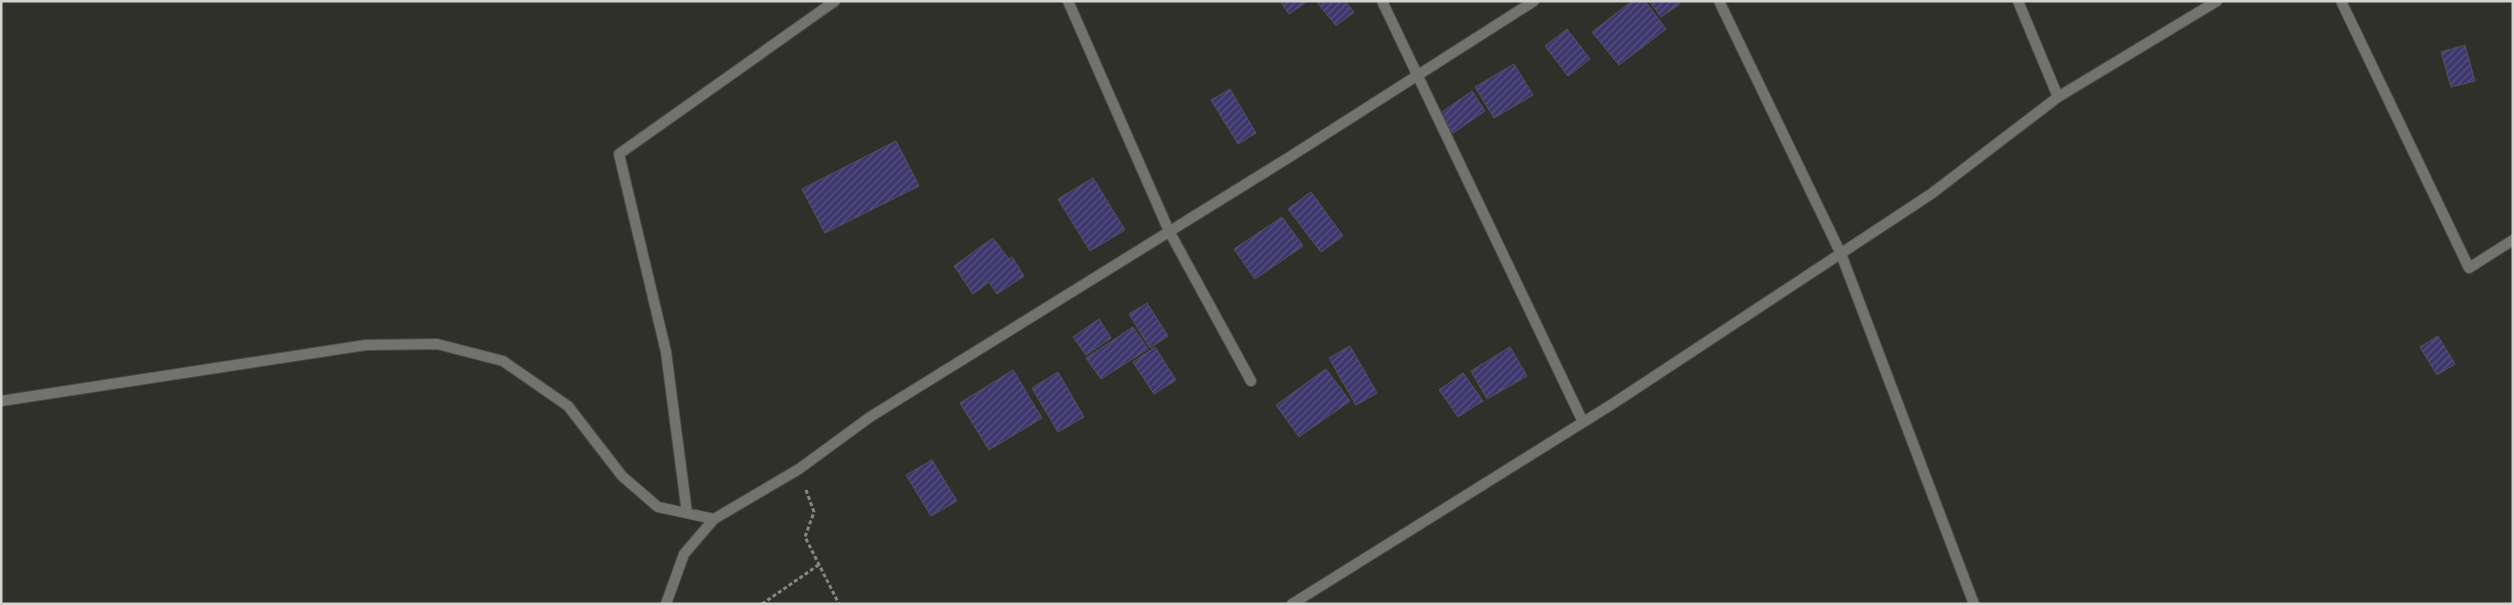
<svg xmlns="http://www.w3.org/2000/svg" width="2514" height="605" viewBox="0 0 2514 605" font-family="'Archivo Narrow',sans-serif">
<defs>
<pattern id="building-hatch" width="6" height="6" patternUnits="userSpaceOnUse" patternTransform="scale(1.25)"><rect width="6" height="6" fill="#3e376e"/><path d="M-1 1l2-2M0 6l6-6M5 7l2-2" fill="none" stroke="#595382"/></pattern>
</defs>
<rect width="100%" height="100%" fill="#2f302a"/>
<path fill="url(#building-hatch)" stroke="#53535a" d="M 1280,1 L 1308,1 L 1289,14 Z
M 1345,1 L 1354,12 L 1336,26 L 1317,2 Z
M 1632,1 L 1645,1 L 1666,29 L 1619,65 L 1592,32 Z
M 1649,1 L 1678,1 L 1680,4 L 1661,17 Z
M 1567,29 L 1590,59 L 1568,76 L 1545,46 Z
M 2465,45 L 2475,81 L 2451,87 L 2441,52 Z
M 1514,64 L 1533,95 L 1494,118 L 1475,87 Z
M 1230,89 L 1256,133 L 1238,144 L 1211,100 Z
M 1472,91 L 1485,111 L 1453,133 L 1439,114 Z
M 896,141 L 919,186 L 825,233 L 802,189 Z
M 1093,178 L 1125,230 L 1090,251 L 1058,199 Z
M 1311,192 L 1343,236 L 1321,252 L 1288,209 Z
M 1282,217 L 1303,246 L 1255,279 L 1234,249 Z
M 993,238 L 1009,259 L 1012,257 L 1024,276 L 997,294 L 989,282 L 973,294 L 954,266 Z
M 1147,303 L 1168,336 L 1150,348 L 1129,314 Z
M 1099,319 L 1111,338 L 1086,355 L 1073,337 Z
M 1133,327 L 1148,349 L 1101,379 L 1086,358 Z
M 2438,336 L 2455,364 L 2437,375 L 2420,347 Z
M 1350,346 L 1377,393 L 1356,405 L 1329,358 Z
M 1155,347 L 1176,380 L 1154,394 L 1133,362 Z
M 1510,347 L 1527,376 L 1487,399 L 1471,371 Z
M 1326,369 L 1350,401 L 1299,437 L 1276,405 Z
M 1013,370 L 1042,418 L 989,450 L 960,403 Z
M 1058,372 L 1084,417 L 1058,432 L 1032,388 Z
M 1463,373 L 1483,401 L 1458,417 L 1439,390 Z
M 932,460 L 957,501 L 931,516 L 906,475 Z"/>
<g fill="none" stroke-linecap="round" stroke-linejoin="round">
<g stroke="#4d4e48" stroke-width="12">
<path id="street" d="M 1068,1 L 1169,231 L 1251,381
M 1382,1 L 1583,422
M 1719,1 L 1841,254 L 1974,604
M 2018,1 L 2058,97
M 2341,1 L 2469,268 L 2513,240
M 1,401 L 366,345 L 437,344 L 503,361 L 568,406 L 622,476 L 658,507 L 714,519
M 687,513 L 666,352 L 619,154 L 835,1
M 666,604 L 684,554 L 714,519 L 799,469 L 870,417 L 1288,158 L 1534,1
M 1292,604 L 1614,403 L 1931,194 L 2058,97 L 2217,1"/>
</g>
<path stroke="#868782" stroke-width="3" stroke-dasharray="4 2.5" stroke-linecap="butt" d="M 806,490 L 814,512 L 805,537 L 839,604
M 762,604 L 820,564"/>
<use href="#street" stroke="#72736f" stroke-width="10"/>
</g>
<rect width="2514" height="605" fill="none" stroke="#d3d4d0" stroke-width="5"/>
</svg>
